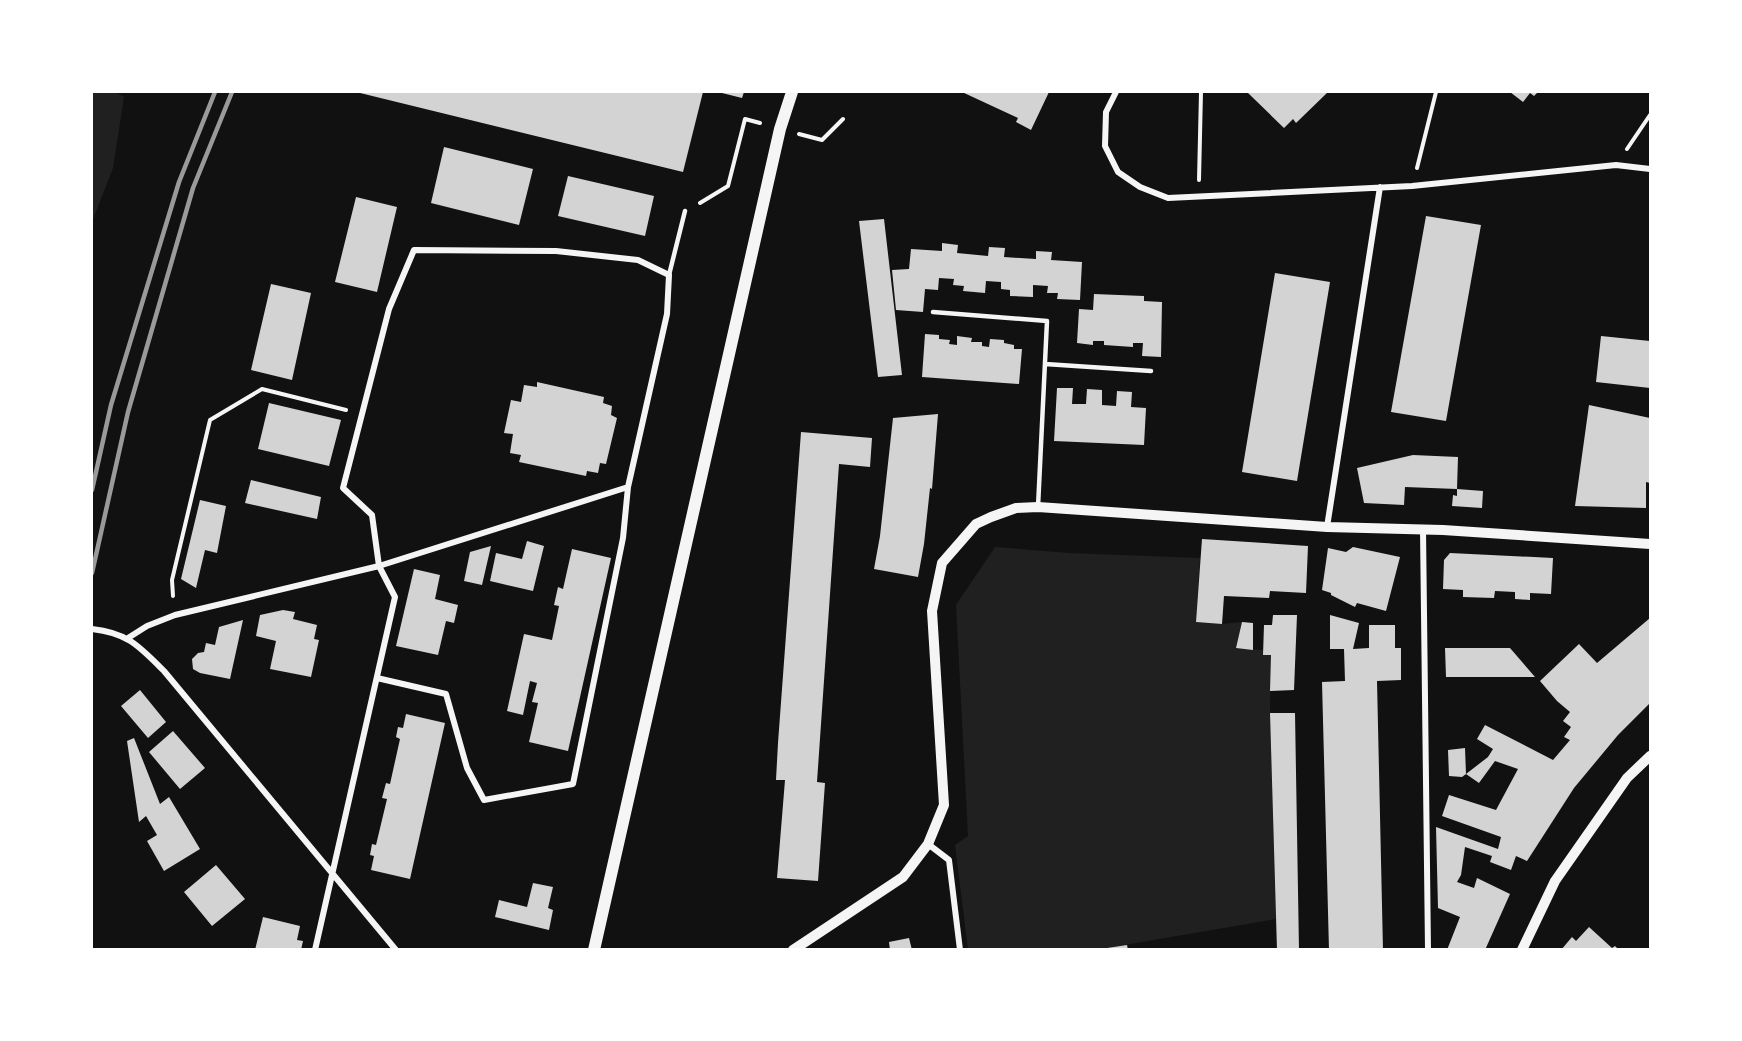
<svg xmlns="http://www.w3.org/2000/svg" width="1742" height="1041" viewBox="0 0 1742 1041" font-family="'PT Serif',serif">
<rect width="100%" height="100%" fill="#111"/>
<path fill="#202020" d="M 92,92 L 115,92 L 124,97 L 113,168 L 92,222 Z
M 995,547 L 1069,553 L 1200,558 L 1196,622 L 1222,624 L 1242,622 L 1236,648 L 1264,650 L 1264,655 L 1271,655 L 1270,713 L 1276,919 L 1101,949 L 968,949 L 955,845 L 968,836 L 956,605 Z"/>
<path fill="#d3d3d3" d="M 356,92 L 703,92 L 683,172 Z
M 718,92 L 744,92 L 742,98 Z
M 962,92 L 1049,92 L 1031,130 L 1016,122 L 1018,118 Z
M 1247,92 L 1328,92 L 1296,123 L 1293,119 L 1284,128 Z
M 1510,92 L 1538,92 L 1534,96 L 1530,93 L 1523,102 Z
M 444,147 L 533,169 L 519,225 L 431,203 Z
M 568,176 L 654,196 L 645,236 L 558,216 Z
M 356,197 L 397,207 L 377,292 L 335,282 Z
M 1426,216 L 1481,225 L 1446,421 L 1391,412 Z
M 884,219 L 902,375 L 878,377 L 859,221 Z
M 942,243 L 958,245 L 957,253 L 988,256 L 989,247 L 1005,248 L 1004,257 L 1036,259 L 1036,251 L 1052,252 L 1051,260 L 1082,262 L 1080,300 L 1057,299 L 1058,293 L 1047,293 L 1048,286 L 1033,285 L 1033,297 L 1010,296 L 1010,290 L 1001,289 L 1001,282 L 986,281 L 985,293 L 963,291 L 964,286 L 953,285 L 954,279 L 939,278 L 938,290 L 925,289 L 923,312 L 896,310 L 892,270 L 909,269 L 911,249 L 942,251 Z
M 1275,273 L 1330,282 L 1297,481 L 1242,472 Z
M 271,284 L 311,293 L 292,380 L 251,370 Z
M 1094,294 L 1144,296 L 1144,301 L 1162,302 L 1161,357 L 1142,356 L 1143,343 L 1133,343 L 1133,347 L 1104,345 L 1104,341 L 1093,341 L 1093,345 L 1077,343 L 1079,309 L 1093,310 Z
M 925,334 L 939,335 L 939,339 L 950,340 L 949,344 L 957,345 L 957,336 L 972,338 L 971,342 L 982,342 L 982,346 L 989,347 L 990,339 L 1004,340 L 1004,343 L 1014,345 L 1014,349 L 1022,349 L 1019,384 L 922,377 Z
M 1601,336 L 1650,341 L 1650,388 L 1596,382 Z
M 537,382 L 604,397 L 603,403 L 612,406 L 611,415 L 617,418 L 606,464 L 600,463 L 598,473 L 587,471 L 586,476 L 519,462 L 521,455 L 510,453 L 513,434 L 504,433 L 511,400 L 521,402 L 524,385 L 537,387 Z
M 1057,388 L 1073,388 L 1072,404 L 1086,404 L 1087,389 L 1102,390 L 1102,405 L 1116,406 L 1117,391 L 1132,392 L 1131,407 L 1146,408 L 1144,445 L 1054,441 Z
M 269,403 L 341,420 L 329,466 L 258,449 Z
M 1589,405 L 1650,418 L 1650,483 L 1646,482 L 1646,508 L 1575,506 Z
M 938,414 L 932,489 L 930,488 L 924,544 L 918,577 L 874,569 L 880,536 L 893,418 Z
M 801,432 L 872,438 L 870,467 L 839,464 L 817,782 L 825,783 L 818,881 L 777,878 L 785,780 L 776,780 L 778,743 Z
M 1413,455 L 1458,457 L 1457,489 L 1405,487 L 1404,505 L 1364,503 L 1357,468 Z
M 251,480 L 321,497 L 317,519 L 245,503 Z
M 1457,489 L 1483,491 L 1482,508 L 1452,506 L 1453,495 L 1457,496 Z
M 200,500 L 226,506 L 217,553 L 205,550 L 196,588 L 181,579 Z
M 1202,539 L 1308,546 L 1306,593 L 1270,591 L 1269,598 L 1224,596 L 1222,624 L 1196,622 Z
M 527,541 L 544,546 L 533,591 L 490,581 L 496,553 L 522,559 Z
M 491,546 L 482,585 L 464,581 L 470,552 Z
M 1353,547 L 1400,557 L 1386,611 L 1357,603 L 1355,607 L 1331,595 L 1331,593 L 1322,590 L 1328,548 L 1346,552 Z
M 572,549 L 611,558 L 568,751 L 529,742 L 538,703 L 532,702 L 537,683 L 530,681 L 523,715 L 507,711 L 524,634 L 552,640 L 559,606 L 554,605 L 558,587 L 563,589 Z
M 1450,553 L 1553,558 L 1551,594 L 1530,593 L 1530,600 L 1515,599 L 1515,592 L 1495,591 L 1494,598 L 1463,597 L 1463,590 L 1443,589 L 1444,560 Z
M 414,569 L 440,575 L 435,599 L 458,605 L 454,623 L 446,621 L 438,655 L 396,646 Z
M 283,610 L 295,612 L 293,619 L 317,625 L 314,639 L 319,640 L 311,677 L 270,669 L 276,641 L 256,636 L 260,615 Z
M 1273,615 L 1297,615 L 1294,690 L 1270,691 L 1271,655 L 1263,655 L 1264,625 L 1272,625 Z
M 1330,615 L 1359,623 L 1353,649 L 1369,648 L 1369,625 L 1395,625 L 1395,648 L 1401,648 L 1401,680 L 1377,681 L 1383,950 L 1329,950 L 1322,682 L 1345,681 L 1344,649 L 1330,649 Z
M 1650,618 L 1650,703 L 1618,735 L 1574,788 L 1527,861 L 1516,856 L 1511,870 L 1490,862 L 1492,856 L 1465,847 L 1461,875 L 1457,882 L 1474,888 L 1477,878 L 1510,894 L 1485,950 L 1447,950 L 1460,917 L 1438,908 L 1436,827 L 1498,849 L 1501,837 L 1442,816 L 1449,795 L 1496,810 L 1518,769 L 1495,761 L 1479,783 L 1466,774 L 1488,757 L 1493,749 L 1477,739 L 1485,725 L 1553,760 L 1570,740 L 1564,737 L 1571,727 L 1563,721 L 1570,712 L 1557,701 L 1540,681 L 1579,644 L 1597,663 Z
M 243,620 L 230,679 L 200,673 L 193,669 L 192,659 L 198,653 L 204,652 L 206,643 L 215,645 L 219,627 Z
M 1242,622 L 1253,623 L 1253,650 L 1236,648 Z
M 1445,648 L 1510,648 L 1535,677 L 1446,677 Z
M 140,690 L 166,722 L 148,738 L 121,706 Z
M 1270,713 L 1295,713 L 1299,950 L 1277,950 Z
M 406,714 L 445,723 L 410,879 L 371,870 L 374,856 L 370,855 L 372,844 L 376,845 L 387,799 L 382,798 L 386,783 L 390,784 L 400,739 L 396,737 L 398,727 L 403,728 Z
M 173,731 L 205,768 L 180,789 L 149,752 Z
M 134,738 L 160,804 L 169,797 L 200,849 L 164,871 L 147,841 L 157,835 L 146,816 L 139,822 L 127,741 Z
M 1465,748 L 1466,774 L 1462,777 L 1449,776 L 1448,750 Z
M 216,865 L 245,899 L 212,926 L 184,892 Z
M 533,883 L 553,887 L 548,908 L 553,910 L 549,930 L 495,917 L 499,900 L 527,907 Z
M 263,917 L 300,926 L 297,940 L 303,941 L 301,950 L 255,950 Z
M 1589,927 L 1612,948 L 1615,946 L 1619,950 L 1561,950 L 1572,937 L 1576,941 Z
M 909,938 L 912,950 L 890,950 L 889,942 Z
M 1127,945 L 1128,950 L 1107,950 L 1107,948 Z"/>
<g fill="none" stroke-linecap="round" stroke-linejoin="round">
<path stroke="#f5f5f5" stroke-width="4" d="M 799,134 L 822,140 L 843,119
M 1627,149 L 1650,115
M 1417,168 L 1436,92
M 1199,180 L 1201,92
M 700,203 L 728,186 L 745,119 L 760,123
M 173,596 L 172,580 L 210,420 L 262,389 L 346,410"/>
<path stroke="#f5f5f5" stroke-width="4.5" d="M 669,275 L 685,211
M 933,312 L 1047,321 L 1038,507
M 1045,364 L 1151,371"/>
<path stroke="#f5f5f5" stroke-width="6" d="M 1116,92 L 1106,112 L 1105,146 L 1118,172 L 1140,187 L 1168,198 L 1412,186 L 1616,165 L 1650,169
M 1327,527 L 1380,187
M 1423,529 L 1428,950
M 92,629 C 128,633 139,646 164,671 L 396,950
M 128,638 L 147,626 L 175,615 L 379,566 L 628,487
M 928,844 L 949,860 L 960,950
M 315,950 L 395,597 L 379,566 L 372,515 L 343,488 L 389,309 L 414,250 L 556,251 L 638,260 L 669,275 L 667,314 L 628,487 L 623,538 L 573,784 L 484,800 L 467,768 L 446,694 L 377,678"/>
<path stroke="#f5f5f5" stroke-width="10" d="M 793,950 L 903,877 L 928,844 L 944,805 L 932,611 L 942,563 L 976,524 L 991,517 L 1016,508 L 1038,507 L 1327,527 L 1443,530 L 1650,544
M 1522,950 L 1555,881 L 1627,778 L 1650,756"/>
<path stroke="#f5f5f5" stroke-width="12" d="M 594,950 L 780,129 L 792,92"/>
<path stroke="#9a9a9a" stroke-width="4.5" d="M 92,490 L 111,405 L 179,182 L 215,92
M 92,573 L 128,412 L 193,188 L 232,92"/>
</g>
<rect width="1742" height="1041" fill="none" stroke="#ffffff" stroke-width="186"/>
</svg>
